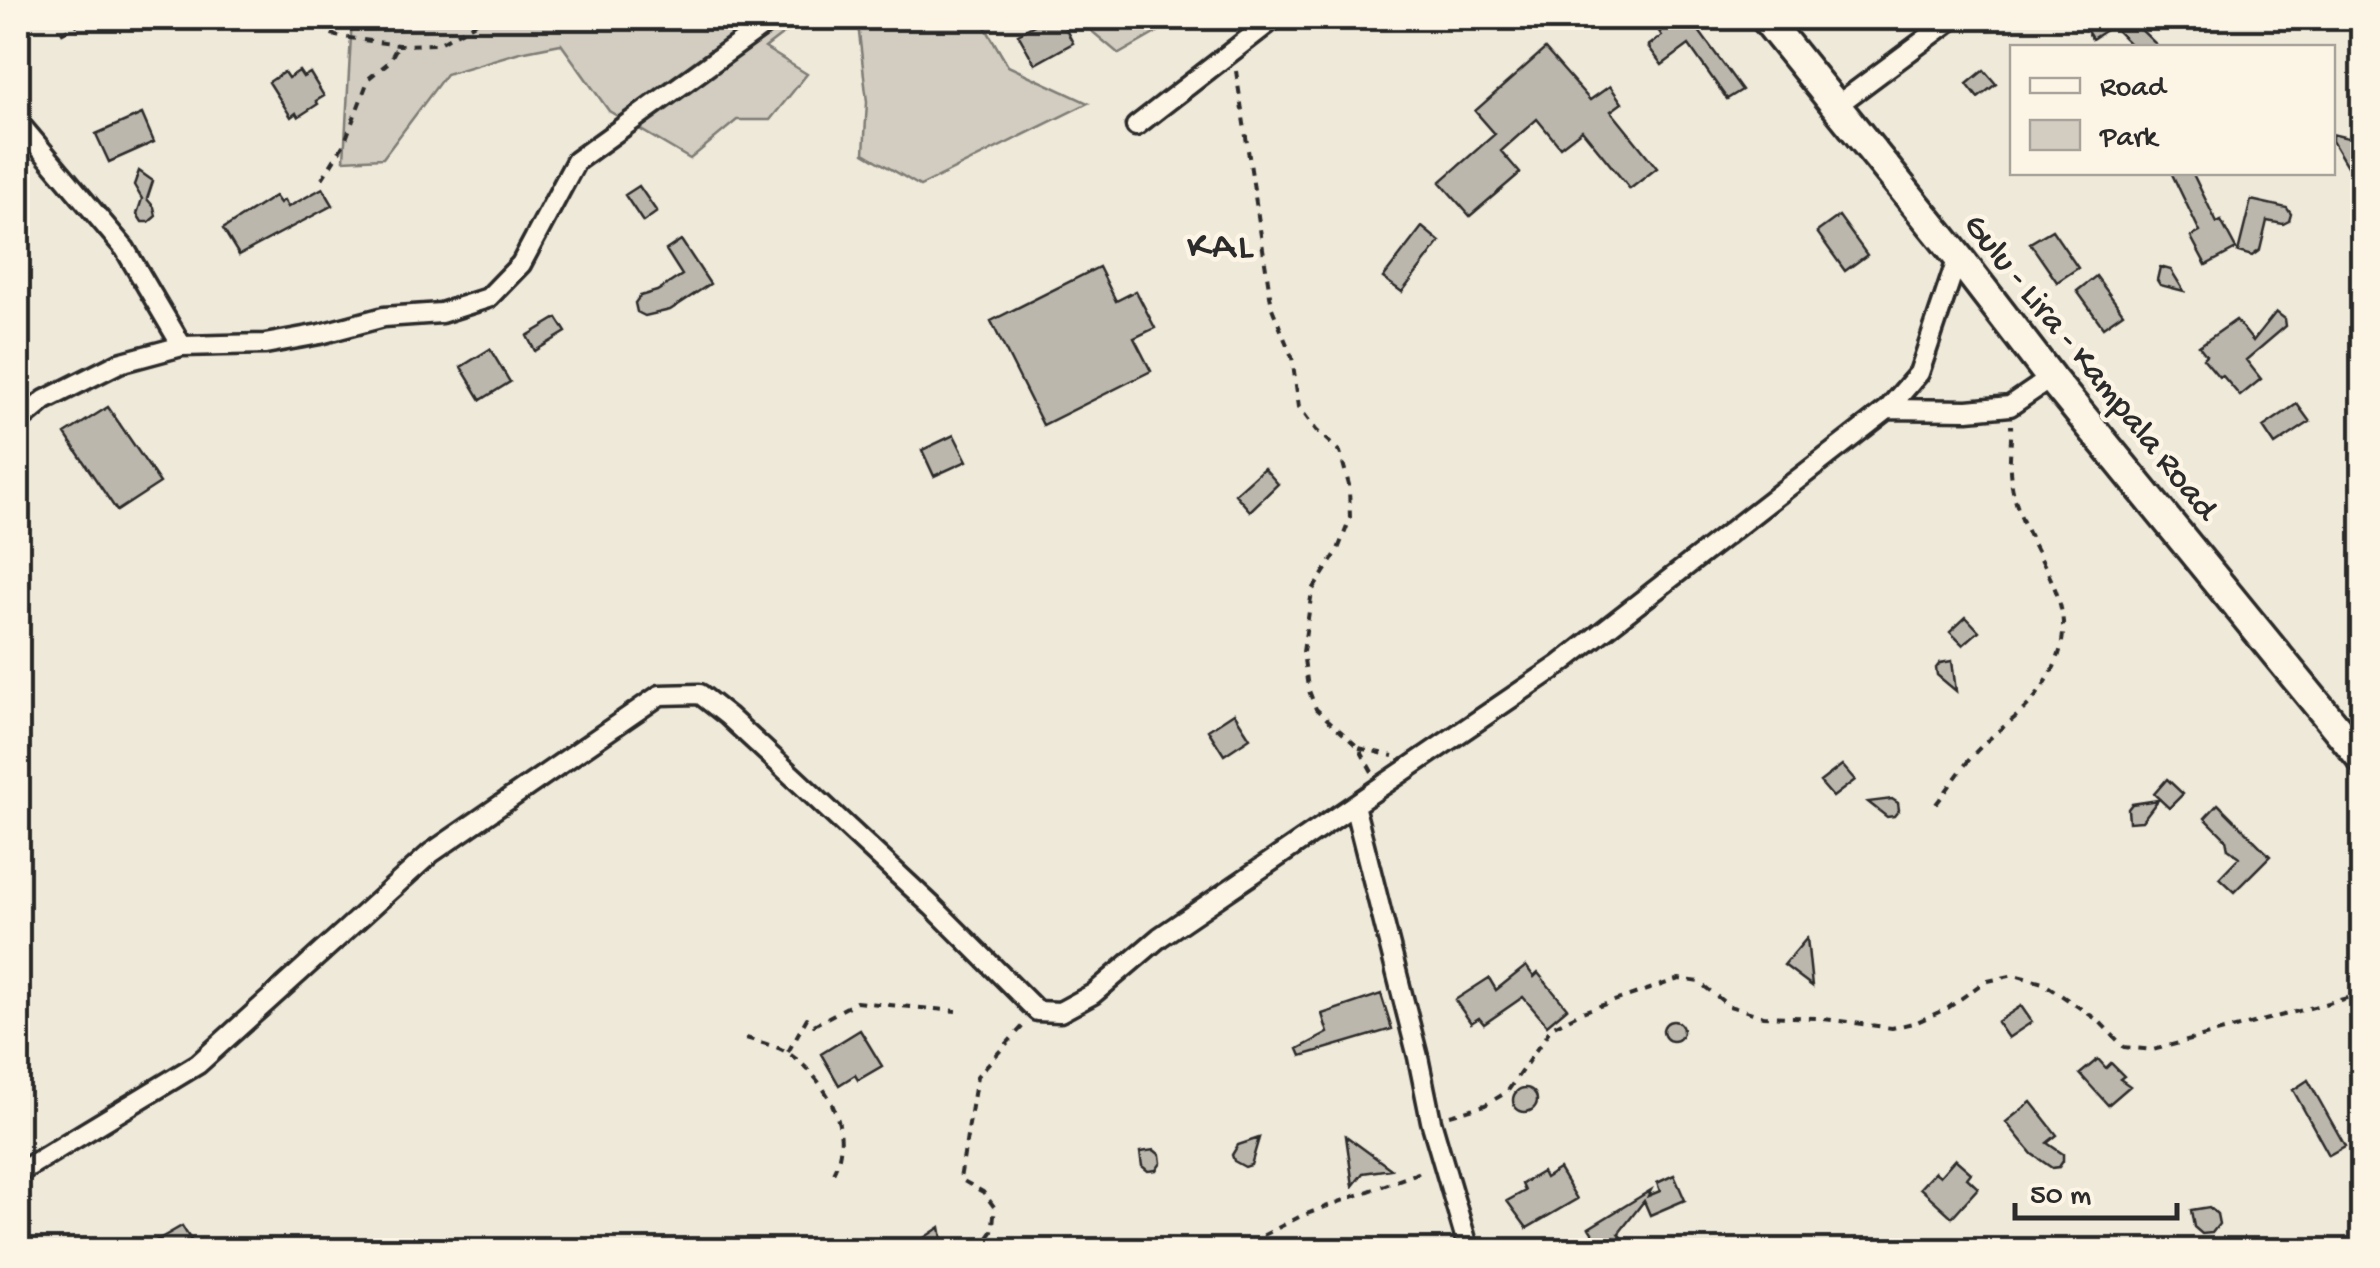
<svg xmlns="http://www.w3.org/2000/svg" width="2380" height="1268" viewBox="0 0 2380 1268" font-family="'Gochi Hand',sans-serif">
<rect width="100%" height="100%" fill="#efe9da"/>
<filter id="ink" filterUnits="userSpaceOnUse"><feTurbulence type="fractalNoise" baseFrequency=".01" numOctaves="2"/><feDisplacementMap in="SourceGraphic" scale="20" xChannelSelector="R" yChannelSelector="G"/><feConvolveMatrix kernelMatrix="1 2 1 2 8 2 1 2 1" color-interpolation-filters="sRGB"/></filter>
<g filter="url(#ink)">
<path fill="#d2cdc0" stroke="#7e7c76" stroke-width="2.5" d="M 352,18 L 804,18 L 765,48 L 807,74 L 770,120 L 737,120 L 690,159 L 609,111 L 561,44 L 520,52 L 446,74 L 383,158 L 344,160 Z
M 836,18 L 980,18 L 1008,66 L 1088,103 L 920,186 L 864,153 L 867,102 L 858,24 Z
M 1076,18 L 1182,18 L 1119,54 Z"/>
<path fill="#bcb7ac" stroke="#2b2b2b" stroke-width="2.5" d="M 1047,18 L 1060,18 L 1073,43 L 1035,64 L 1018,34 Z
M 1672,18 L 1687,18 L 1694,24 L 1742,90 L 1727,99 L 1689,45 L 1662,65 L 1648,46 L 1662,36 L 1657,28 Z
M 2079,18 L 2129,18 L 2160,48 L 2134,48 L 2112,26 L 2092,39 Z
M 1545,49 L 1590,100 L 1610,86 L 1622,103 L 1611,111 L 1657,168 L 1630,189 L 1582,130 L 1560,147 L 1537,119 L 1501,151 L 1520,173 L 1470,216 L 1440,182 L 1495,134 L 1475,111 Z
M 1984,70 L 1996,84 L 1978,98 L 1967,84 Z
M 299,71 L 303,77 L 310,73 L 324,96 L 316,101 L 318,104 L 298,117 L 296,113 L 291,117 L 269,82 L 284,72 L 288,78 Z
M 142,114 L 154,142 L 109,162 L 96,134 Z
M 2362,131 L 2362,158 L 2348,168 L 2332,141 L 2332,134 L 2348,138 Z
M 139,171 L 153,181 L 147,199 L 154,207 L 156,216 L 149,222 L 142,222 L 137,214 L 142,199 L 134,185 Z
M 2171,172 L 2192,172 L 2217,223 L 2221,221 L 2236,249 L 2206,265 L 2191,237 L 2200,232 Z
M 639,186 L 657,212 L 643,222 L 625,195 Z
M 323,188 L 333,205 L 239,255 L 223,229 L 275,196 L 280,203 L 284,200 L 288,207 Z
M 2251,200 L 2287,208 L 2291,214 L 2289,221 L 2283,224 L 2267,221 L 2260,250 L 2252,256 L 2238,252 Z
M 1839,216 L 1867,255 L 1845,271 L 1817,232 Z
M 1422,227 L 1440,242 L 1402,292 L 1383,278 Z
M 2052,230 L 2078,268 L 2057,282 L 2030,243 Z
M 681,240 L 710,284 L 670,310 L 645,316 L 637,312 L 635,303 L 640,296 L 657,291 L 682,275 L 666,250 Z
M 1099,267 L 1116,301 L 1136,291 L 1155,328 L 1134,338 L 1151,371 L 1043,425 L 991,321 Z
M 2160,267 L 2171,270 L 2184,291 L 2160,285 L 2157,280 Z
M 2096,276 L 2123,313 L 2103,327 L 2077,291 Z
M 2276,312 L 2285,319 L 2286,326 L 2246,360 L 2261,379 L 2240,396 L 2222,375 L 2219,377 L 2203,358 L 2206,355 L 2199,346 L 2236,320 L 2253,341 Z
M 557,318 L 566,332 L 535,351 L 527,336 Z
M 490,349 L 510,382 L 481,400 L 461,367 Z
M 2297,404 L 2310,422 L 2275,445 L 2263,427 Z
M 108,407 L 160,483 L 117,511 L 65,434 Z
M 954,435 L 967,461 L 934,476 L 922,450 Z
M 1264,468 L 1278,484 L 1250,511 L 1235,494 Z
M 1966,617 L 1979,631 L 1963,645 L 1950,632 Z
M 1952,661 L 1956,691 L 1937,675 L 1936,668 L 1940,663 Z
M 1234,713 L 1250,738 L 1224,755 L 1208,730 Z
M 1842,765 L 1855,780 L 1833,797 L 1820,782 Z
M 2167,779 L 2183,794 L 2169,808 L 2154,794 Z
M 1892,799 L 1898,803 L 1899,810 L 1894,816 L 1887,817 L 1868,802 Z
M 2158,800 L 2142,821 L 2129,822 L 2128,809 L 2132,804 Z
M 2218,804 L 2270,856 L 2234,892 L 2219,878 L 2239,857 L 2228,849 L 2226,839 L 2205,818 Z
M 1807,938 L 1812,986 L 1784,965 Z
M 1526,966 L 1534,977 L 1538,973 L 1567,1008 L 1547,1025 L 1523,997 L 1484,1024 L 1479,1018 L 1471,1023 L 1455,1000 L 1489,978 L 1496,990 Z
M 1381,994 L 1392,1029 L 1301,1056 L 1298,1049 L 1328,1033 L 1322,1014 Z
M 2021,1006 L 2032,1022 L 2008,1038 L 1997,1022 Z
M1663 1031a10 10 0 1 1 20 0a10 10 0 1 1-20 0Z
M 860,1030 L 882,1066 L 858,1080 L 855,1075 L 839,1085 L 821,1054 Z
M 2098,1059 L 2106,1068 L 2111,1063 L 2124,1076 L 2120,1079 L 2130,1086 L 2108,1105 L 2080,1074 Z
M 2308,1080 L 2345,1146 L 2329,1155 L 2293,1090 Z
M1513 1100a12 12 0 1 1 24 0a12 12 0 1 1-24 0Z
M 2031,1102 L 2057,1135 L 2047,1143 L 2063,1154 L 2063,1161 L 2059,1167 L 2052,1168 L 2032,1154 L 2006,1122 Z
M 1346,1136 L 1391,1169 L 1363,1173 L 1353,1186 Z
M 1259,1138 L 1251,1165 L 1245,1167 L 1234,1161 L 1232,1155 L 1238,1145 Z
M 1154,1150 L 1160,1155 L 1161,1163 L 1156,1170 L 1148,1171 L 1142,1166 L 1140,1152 Z
M 1955,1159 L 1971,1173 L 1967,1178 L 1978,1188 L 1952,1217 L 1920,1188 L 1935,1172 L 1940,1176 Z
M 1559,1169 L 1577,1199 L 1527,1228 L 1507,1201 L 1525,1191 L 1522,1184 L 1542,1172 L 1545,1178 Z
M 1674,1175 L 1685,1200 L 1650,1215 L 1644,1201 L 1619,1233 L 1626,1243 L 1614,1250 L 1603,1250 L 1589,1228 L 1651,1190 L 1648,1196 L 1660,1191 L 1657,1183 Z
M 2209,1207 L 2217,1214 L 2219,1224 L 2212,1233 L 2202,1234 L 2194,1227 L 2191,1210 Z
M 182,1226 L 197,1250 L 140,1250 Z
M 940,1227 L 944,1250 L 906,1250 Z"/>
<g fill="none" stroke-linecap="round" stroke-linejoin="round">
<g stroke="#2b2b2b" stroke-width="25">
<path id="street" d="M 1836,106 L 1954,18
M 18,122 L 125,249 L 182,346
M 1136,126 L 1275,18
M 1888,409 L 1968,410 L 2010,406 L 2051,378
M 18,422 L 45,400 L 119,363 L 182,346 L 265,344 L 320,334 L 384,317 L 441,313 L 488,298 L 521,264 L 576,161 L 774,18
M 1354,805 L 1418,1057 L 1431,1121 L 1469,1250
M 18,1173 L 198,1064 L 431,853 L 660,695 L 700,694 L 728,716 L 932,906 L 1037,1011 L 1060,1012 L 1093,994 L 1160,937 L 1558,666 L 1888,409 L 1919,373 L 1958,257"/>
</g>
<g stroke="#2b2b2b" stroke-width="35">
<path id="primary" d="M 1765,18 L 1958,257 L 2051,378 L 2362,759"/>
</g>
<path stroke="#2b2b2b" stroke-width="4" stroke-dasharray="8 8" stroke-linecap="butt" d="M 150,18 L 159,24 L 211,22 L 224,18
M 304,18 L 336,36 L 398,45 L 438,44 L 484,18
M 61,33 L 89,18
M 1236,71 L 1272,308 L 1292,357 L 1299,407 L 1316,430 L 1340,452 L 1349,485 L 1350,519 L 1337,552 L 1312,591 L 1303,652 L 1308,688 L 1316,709 L 1359,748 L 1372,772
M 322,179 L 344,144 L 369,78 L 389,62 L 398,45
M 1359,748 L 1393,756
M 1936,804 C 1949,788 1960,770 1974,754 C 1992,733 2019,718 2036,696 C 2105,607 2022,561 2011,480 C 2008,462 2012,443 2011,425
M 746,1038 C 761,1043 779,1046 791,1055 C 827,1081 855,1131 833,1173
M 788,1052 L 807,1018 L 814,1025 L 856,1002 L 956,1011
M 1450,1115 L 1485,1105 L 1507,1092 L 1552,1027 L 1582,1012 L 1679,979 L 1699,982 L 1729,1006 L 1763,1016 L 1817,1018 L 1892,1028 L 1917,1022 L 1948,1008 L 1984,982 L 2014,975 L 2043,983 L 2099,1021 L 2124,1047 L 2153,1050 L 2362,994
M 1257,1240 L 1264,1250
M 979,1250 L 992,1232 L 995,1208 L 983,1192 L 960,1179 L 977,1076 L 1023,1026
M 1235,1250 L 1301,1216 L 1426,1170"/>
<use href="#street" stroke="#fcf5e5" stroke-width="18"/>
<use href="#primary" stroke="#fcf5e5" stroke-width="28"/>
</g>
</g>
<g text-anchor="middle" stroke-width="9" stroke-linejoin="round" paint-order="stroke">
<g font-size="35" fill="#2b2b2b" stroke="#fcf5e5">
<text transform="translate(2093 365) rotate(51)" y="12">Gulu - Lira - Kampala Road</text>
</g>
<g font-size="40" letter-spacing="2.5" fill="#2b2b2b" stroke="#fcf5e5">
<text x="1221" y="256">KAL</text>
</g>
</g>
<rect width="2380" height="1268" fill="none" stroke="#fcf5e5" stroke-width="60"/>
<rect x="30" y="30" width="2320" height="1208" fill="none" stroke="#2b2b2b" stroke-width="4" filter="url(#ink)"/>
<rect x="2010" y="45" width="325" height="130" fill="#fcf5e5" stroke="#a8a49b" stroke-width="2.5"/>
<rect x="2030" y="78" width="50" height="15" fill="#fcf5e5" stroke="#a8a49b" stroke-width="2.5"/>
<text x="2100" y="95" font-size="30" fill="#2b2b2b">Road</text>
<rect x="2030" y="120" width="50" height="30" fill="#d2cdc0" stroke="#a8a49b" stroke-width="2.5"/>
<text x="2100" y="145" font-size="30" fill="#2b2b2b">Park</text>
<path d="M2015 1203v15h162v-15" fill="none" stroke="#2b2b2b" stroke-width="5"/>
<text x="2030" y="1203" font-size="30" fill="#2b2b2b" stroke="#fcf5e5" stroke-width="8" paint-order="stroke">50 m</text>
</svg>
